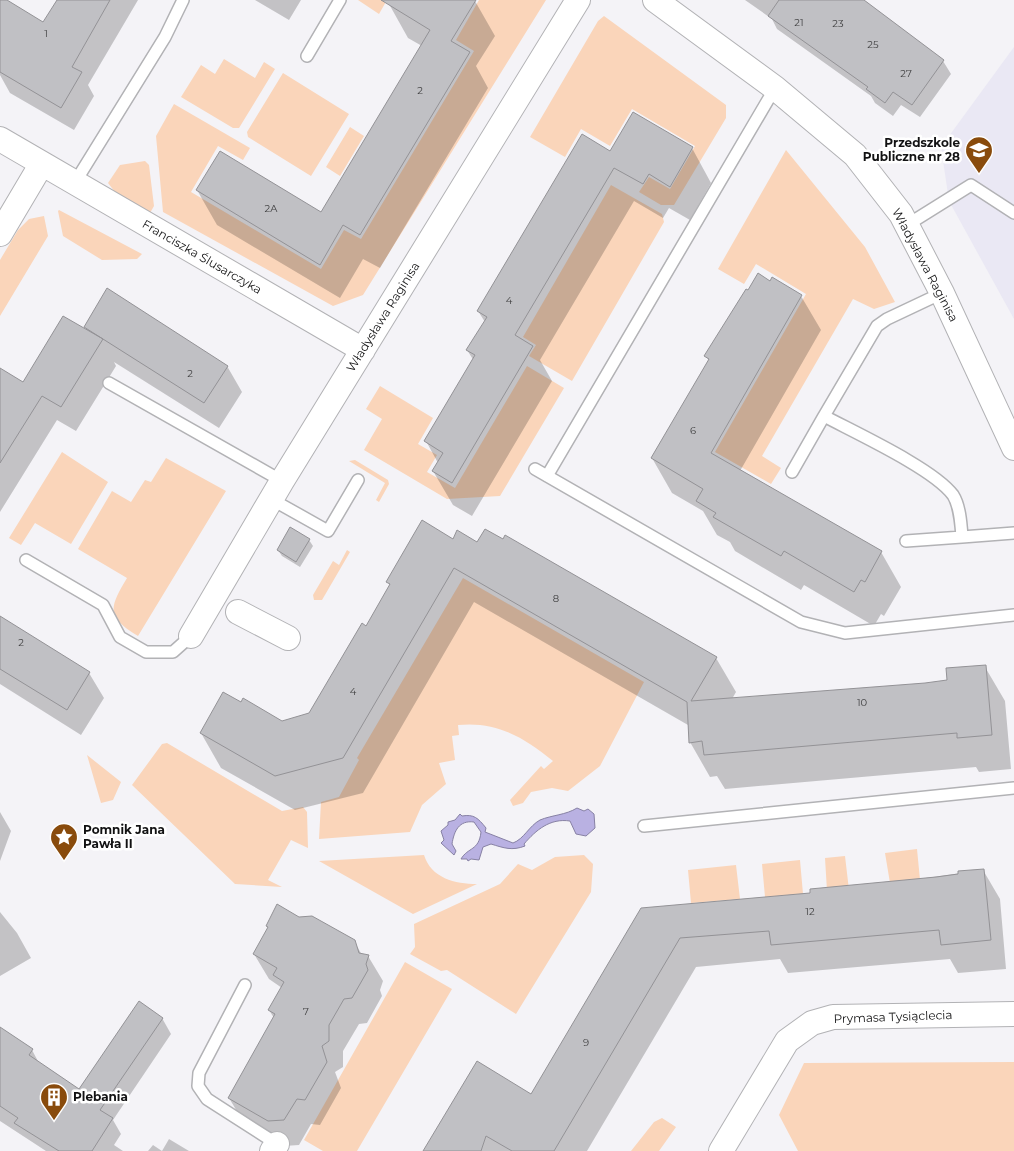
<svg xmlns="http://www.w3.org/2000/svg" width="1014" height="1151" viewBox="0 0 1014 1151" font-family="Montserrat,sans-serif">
<rect width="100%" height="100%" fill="#f4f3f7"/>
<path fill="#eae8f4" d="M 1014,47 L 1014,319 L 949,201 L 941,147 Z"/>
<path fill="#fad5ba" d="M 358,0 L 387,0 L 379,14 Z
M 479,0 L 546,0 L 363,295 L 333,306 L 163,212 L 156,136 L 174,104 L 250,148 L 243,160 L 218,146 L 191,192 L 321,269 L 344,230 L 361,239 L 474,51 L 456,40 Z
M 604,16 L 726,105 L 726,118 L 674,205 L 661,205 L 639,192 L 649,177 L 670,189 L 695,146 L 632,109 L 610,146 L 581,129 L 565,157 L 530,137 L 598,21 Z
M 224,59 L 255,78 L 264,62 L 275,69 L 239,128 L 233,128 L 181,97 L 201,65 L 215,74 Z
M 283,73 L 349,114 L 311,176 L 248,137 L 247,132 Z
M 350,127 L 364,136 L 340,176 L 326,167 Z
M 786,150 L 865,247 L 895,302 L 874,309 L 853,299 L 762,456 L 781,468 L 771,484 L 715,452 L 806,294 L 756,264 L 744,284 L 718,269 Z
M 145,161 L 149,165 L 154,206 L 150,213 L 115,192 L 108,183 L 120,165 Z
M 611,185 L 662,214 L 664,222 L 572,381 L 529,356 L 536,345 L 523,337 Z
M 59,210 L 142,254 L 137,259 L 102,260 L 63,236 L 58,211 Z
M 44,216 L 48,236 L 0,316 L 0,260 L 18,230 L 29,219 Z
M 527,366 L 564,388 L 500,496 L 447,499 L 364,450 L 382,419 L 366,409 L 380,386 L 433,418 L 418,444 L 437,455 L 427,472 L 455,488 Z
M 62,452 L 108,482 L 71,544 L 35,523 L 21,545 L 9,538 Z
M 166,458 L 226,491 L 138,636 C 106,617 109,608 127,578 L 78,549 L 112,491 L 131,502 L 145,480 L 151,482 Z
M 355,460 L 388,480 L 389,484 L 379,502 L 376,500 L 385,483 L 349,461 Z
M 347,550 L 350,552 L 322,600 L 314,600 L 313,595 L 333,561 L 339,565 Z
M 463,578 L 644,682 L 600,766 L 568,791 L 552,788 L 531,792 L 523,803 L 513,806 L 510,800 L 541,766 L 544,769 L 553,761 C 525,738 497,721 458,725 L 459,735 L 452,736 L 455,760 L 439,763 L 446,784 L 422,805 L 410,832 L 319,839 L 321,802 L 339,797 L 359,760 L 357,758 Z
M 167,743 L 282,811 L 303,807 L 307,812 L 308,848 L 291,840 L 268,880 L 282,887 L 235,884 L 132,785 L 162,744 Z
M 87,755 L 121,782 L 113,800 L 101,803 Z
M 917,849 L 920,880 L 890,883 L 885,853 Z
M 424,855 C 431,878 455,884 477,884 L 413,914 L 319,861 Z
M 584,855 L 593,864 L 591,892 L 516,1014 L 447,970 L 441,971 L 410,954 L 415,947 L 414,924 L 500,884 L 518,864 L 532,870 L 555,857 Z
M 845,856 L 849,890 L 827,891 L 825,858 Z
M 800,860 L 803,894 L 765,897 L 762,864 Z
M 736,865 L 740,899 L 691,903 L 688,870 Z
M 405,962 L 452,989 L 357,1151 L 323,1151 L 304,1140 Z
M 1014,1062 L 1014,1151 L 798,1151 L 779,1115 L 804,1063 Z
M 662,1118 L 676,1127 L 659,1151 L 631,1151 L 654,1122 Z"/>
<path fill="#b9b1e2" stroke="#8781a4" d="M 577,808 L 584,811 L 588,809 L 594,814 L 595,828 L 586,836 L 576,834 L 570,821 C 550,818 536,830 524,844 L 525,846 C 512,851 504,848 491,844 L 483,847 L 479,860 L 471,859 L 468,861 L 467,859 L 461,859 C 468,847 479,851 481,832 L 474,822 C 459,820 454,831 452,844 L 456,851 L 454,855 L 441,843 L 444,840 L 441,831 L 448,825 L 448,822 L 455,820 L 460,814 L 462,816 C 474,814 478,818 486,828 L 485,832 L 513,843 C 524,839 529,826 540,820 C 552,815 566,815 577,808 Z"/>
<path fill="#0003" d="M 0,0 L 44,24 L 58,0 L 138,0 L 88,85 L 94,96 L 74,130 L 10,93 L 0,75 Z
M 255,0 L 301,0 L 289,20 Z
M 391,0 L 475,1 L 495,36 L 476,66 L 488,88 L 380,268 L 363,259 L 340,298 L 217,225 L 197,190 L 322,213 L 422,46 L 408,38 L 389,4 Z
M 745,0 L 861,0 L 943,61 L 951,74 L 920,117 L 901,105 L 893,116 L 875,103 L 871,96 L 777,29 L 772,19 Z
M 692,148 L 711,183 L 690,220 L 669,208 L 663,218 L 634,201 L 540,360 L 552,381 L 472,516 L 453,505 L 433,471 L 438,463 L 426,441 L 474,361 L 467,350 L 485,322 L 478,311 L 610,153 Z
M 771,282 L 801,296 L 821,330 L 740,471 L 881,552 L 901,587 L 884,616 L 881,614 L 874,626 L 804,585 L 801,590 L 735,551 L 730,542 L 717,535 L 703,511 L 672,493 L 652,458 L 709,361 L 706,356 L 749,292 Z
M 85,327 L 227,366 L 242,392 L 219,428 L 114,362 L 116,366 L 76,431 L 57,420 L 0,512 L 0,379 L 23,384 L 88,332 Z
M 309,540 L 313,546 L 300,567 L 282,556 L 278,550 Z
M 453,541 L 478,544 L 716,658 L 736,692 L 732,699 L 925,684 L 948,681 L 985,667 L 1005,701 L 1011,769 L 979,772 L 976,767 L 725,789 L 717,776 L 710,777 L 690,742 L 688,725 L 474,602 L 363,793 L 295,810 L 221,768 L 201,733 L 282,722 L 310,714 L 366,628 L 390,586 L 388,582 Z
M 0,617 L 89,673 L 104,698 L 81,735 L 0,684 Z
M 0,812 L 11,831 L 0,861 Z
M 983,870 L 1000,899 L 1006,969 L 958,973 L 950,959 L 788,973 L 780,959 L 696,967 L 587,1151 L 425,1151 L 532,1095 L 641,909 L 811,894 Z
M 0,912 L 17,933 L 31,958 L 0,976 Z
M 298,918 L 354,941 L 362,955 L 368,956 L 383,981 L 380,990 L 382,996 L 367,1023 L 359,1024 L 343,1051 L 343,1067 L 335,1072 L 341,1088 L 320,1125 L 311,1124 L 299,1145 L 284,1146 L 244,1123 L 229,1098 L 274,1018 L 269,1010 L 282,988 L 269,979 L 254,954 L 268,929 L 267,926 Z
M 162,1018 L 171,1034 L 113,1120 L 121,1134 L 114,1145 L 123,1151 L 46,1151 L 0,1121 L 0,1037 L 32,1050 L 40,1065 L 79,1091 Z
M 169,1139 L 189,1151 L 148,1151 L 153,1145 L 162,1151 Z"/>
<path fill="#c0c0c4" stroke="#939296" d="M 0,0 L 7,0 L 43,22 L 57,0 L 110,0 L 72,67 L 82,72 L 61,108 L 0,72 Z
M 381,0 L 476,0 L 451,41 L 470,52 L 360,235 L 343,225 L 320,265 L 196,190 L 220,151 L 321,212 L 430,30 Z
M 779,0 L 864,0 L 944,60 L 912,105 L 893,92 L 885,103 L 866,89 L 868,87 L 768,16 Z
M 633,112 L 693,147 L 670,187 L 649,174 L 643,184 L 614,168 L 515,335 L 533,346 L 452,483 L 432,471 L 443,453 L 424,441 L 475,355 L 466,350 L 487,317 L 477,311 L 582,134 L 610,151 Z
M 758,273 L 770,281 L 772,277 L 802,295 L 711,453 L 882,551 L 865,582 L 861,580 L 854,592 L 784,551 L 781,556 L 713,517 L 716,513 L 696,501 L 703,489 L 651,458 L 709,359 L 704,356 L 746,289 L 748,290 Z
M 107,288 L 228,366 L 204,403 L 84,327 Z
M 63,316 L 103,339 L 61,407 L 42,396 L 0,463 L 0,368 L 23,382 Z
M 422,520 L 453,539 L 457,530 L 477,542 L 485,529 L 503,539 L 505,535 L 717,657 L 691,701 L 925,683 L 947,680 L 946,668 L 986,665 L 992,735 L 957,738 L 957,733 L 704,755 L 702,741 L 689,743 L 687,702 L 454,568 L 343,758 L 275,776 L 200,733 L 223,692 L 241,702 L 243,698 L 282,721 L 309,713 L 362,623 L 366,626 L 390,584 L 386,582 Z
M 290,527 L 310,539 L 296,562 L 277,550 Z
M 0,616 L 90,672 L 67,710 L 0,669 Z
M 984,869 L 991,940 L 941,945 L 939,930 L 771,945 L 769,931 L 680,938 L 554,1151 L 512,1151 L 486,1136 L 481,1151 L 423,1151 L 477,1061 L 531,1094 L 641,908 L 810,893 L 810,889 L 936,877 L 958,874 L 958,871 Z
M 277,904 L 299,917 L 312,916 L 355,940 L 359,953 L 369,955 L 366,964 L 368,970 L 352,998 L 344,999 L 329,1025 L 329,1041 L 322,1046 L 327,1062 L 305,1100 L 297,1099 L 284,1120 L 268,1121 L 228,1098 L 275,1014 L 268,1010 L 284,982 L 273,975 L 277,968 L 253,954 L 268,927 L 266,926 Z
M 139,1001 L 163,1018 L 100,1110 L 113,1118 L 92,1151 L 59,1151 L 14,1123 L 18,1118 L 0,1106 L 0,1027 L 33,1049 L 29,1055 L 79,1089 Z"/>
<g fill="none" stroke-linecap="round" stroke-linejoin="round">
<g stroke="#b2b2b5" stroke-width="14">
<path id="lane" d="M 307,56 L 340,0
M 74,184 L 165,37 L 183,0
M 907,225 L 971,185 L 1014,213
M 942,293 L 887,319 L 877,326 L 824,416 C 856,433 934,469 953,495 C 960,506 961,524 962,537 L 1014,533
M 109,383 L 282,481
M 535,469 L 801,622 L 845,633 L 1014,615
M 792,472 L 824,416
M 547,476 L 775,88
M 271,499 L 328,531 L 358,480
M 906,541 L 962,537
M 26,560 L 103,605 L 120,637 L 146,652 L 173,652 L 191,636
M 644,826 L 1014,788
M 245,985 L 199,1073 L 198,1086 L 207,1099 L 277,1144"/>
</g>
<g stroke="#b2b2b5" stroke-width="26">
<path id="street" d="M 655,0 L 775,88 L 855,155 L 901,214 L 942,293 L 1014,448
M 0,139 L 363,350
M 0,234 L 41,165
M 238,612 L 288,638
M 191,636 L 282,481 L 578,0
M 272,1151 L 277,1144
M 721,1151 L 787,1041 L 812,1023 L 833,1017 L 1014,1014"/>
</g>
<use href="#lane" stroke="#fff" stroke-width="11"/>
<use href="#street" stroke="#fff" stroke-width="24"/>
</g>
<defs>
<g id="school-pin" transform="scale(1.4375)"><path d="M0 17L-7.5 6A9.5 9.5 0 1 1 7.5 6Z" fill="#894b0c" stroke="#fff"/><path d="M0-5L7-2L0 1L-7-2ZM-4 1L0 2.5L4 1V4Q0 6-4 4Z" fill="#fff"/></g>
<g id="sight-pin" transform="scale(1.4375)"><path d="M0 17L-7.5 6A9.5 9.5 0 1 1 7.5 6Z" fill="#894b0c" stroke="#fff"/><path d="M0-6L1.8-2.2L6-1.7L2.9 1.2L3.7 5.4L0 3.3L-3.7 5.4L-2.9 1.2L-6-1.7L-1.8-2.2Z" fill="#fff"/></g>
<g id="building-pin" transform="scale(1.4375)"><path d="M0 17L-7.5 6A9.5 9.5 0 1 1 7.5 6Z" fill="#894b0c" stroke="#fff"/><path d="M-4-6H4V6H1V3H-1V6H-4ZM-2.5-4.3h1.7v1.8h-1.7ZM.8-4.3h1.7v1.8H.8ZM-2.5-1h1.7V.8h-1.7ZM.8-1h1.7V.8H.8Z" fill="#fff"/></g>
</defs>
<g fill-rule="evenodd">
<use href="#school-pin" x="979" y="150"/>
<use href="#sight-pin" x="64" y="837"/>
<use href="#building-pin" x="54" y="1097"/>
</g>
<g text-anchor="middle" stroke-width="5" stroke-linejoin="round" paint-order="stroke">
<g font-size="10" fill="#3e3e3f">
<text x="799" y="26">21</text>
<text x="838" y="27">23</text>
<text x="46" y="37">1</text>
<text x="873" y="48">25</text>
<text x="906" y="77">27</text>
<text x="420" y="94">2</text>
<text x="271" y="212">2A</text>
<text x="509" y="304">4</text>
<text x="190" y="377">2</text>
<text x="693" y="434">6</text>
<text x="556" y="602">8</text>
<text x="21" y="646">2</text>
<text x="353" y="695">4</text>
<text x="862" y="706">10</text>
<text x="810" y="915">12</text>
<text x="306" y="1015">7</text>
<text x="586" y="1046">9</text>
</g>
<g font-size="12" font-weight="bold" fill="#121213" stroke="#fff" text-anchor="start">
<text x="960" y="147" text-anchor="end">Przedszkole<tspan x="960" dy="14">Publiczne nr 28</tspan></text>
<text x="83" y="834">Pomnik Jana<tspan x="83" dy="14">Pawła II</tspan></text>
<text x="73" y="1101">Plebania</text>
</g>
<g font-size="12" fill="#121213" stroke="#fff">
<text transform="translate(202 257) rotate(30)" y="4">Franciszka Ślusarczyka</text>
<text transform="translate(925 265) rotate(62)" y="4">Władysława Raginisa</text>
<text transform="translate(383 317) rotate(-58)" y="4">Władysława Raginisa</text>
<text transform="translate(893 1017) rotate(-2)" y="4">Prymasa Tysiąclecia</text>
</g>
</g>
</svg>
